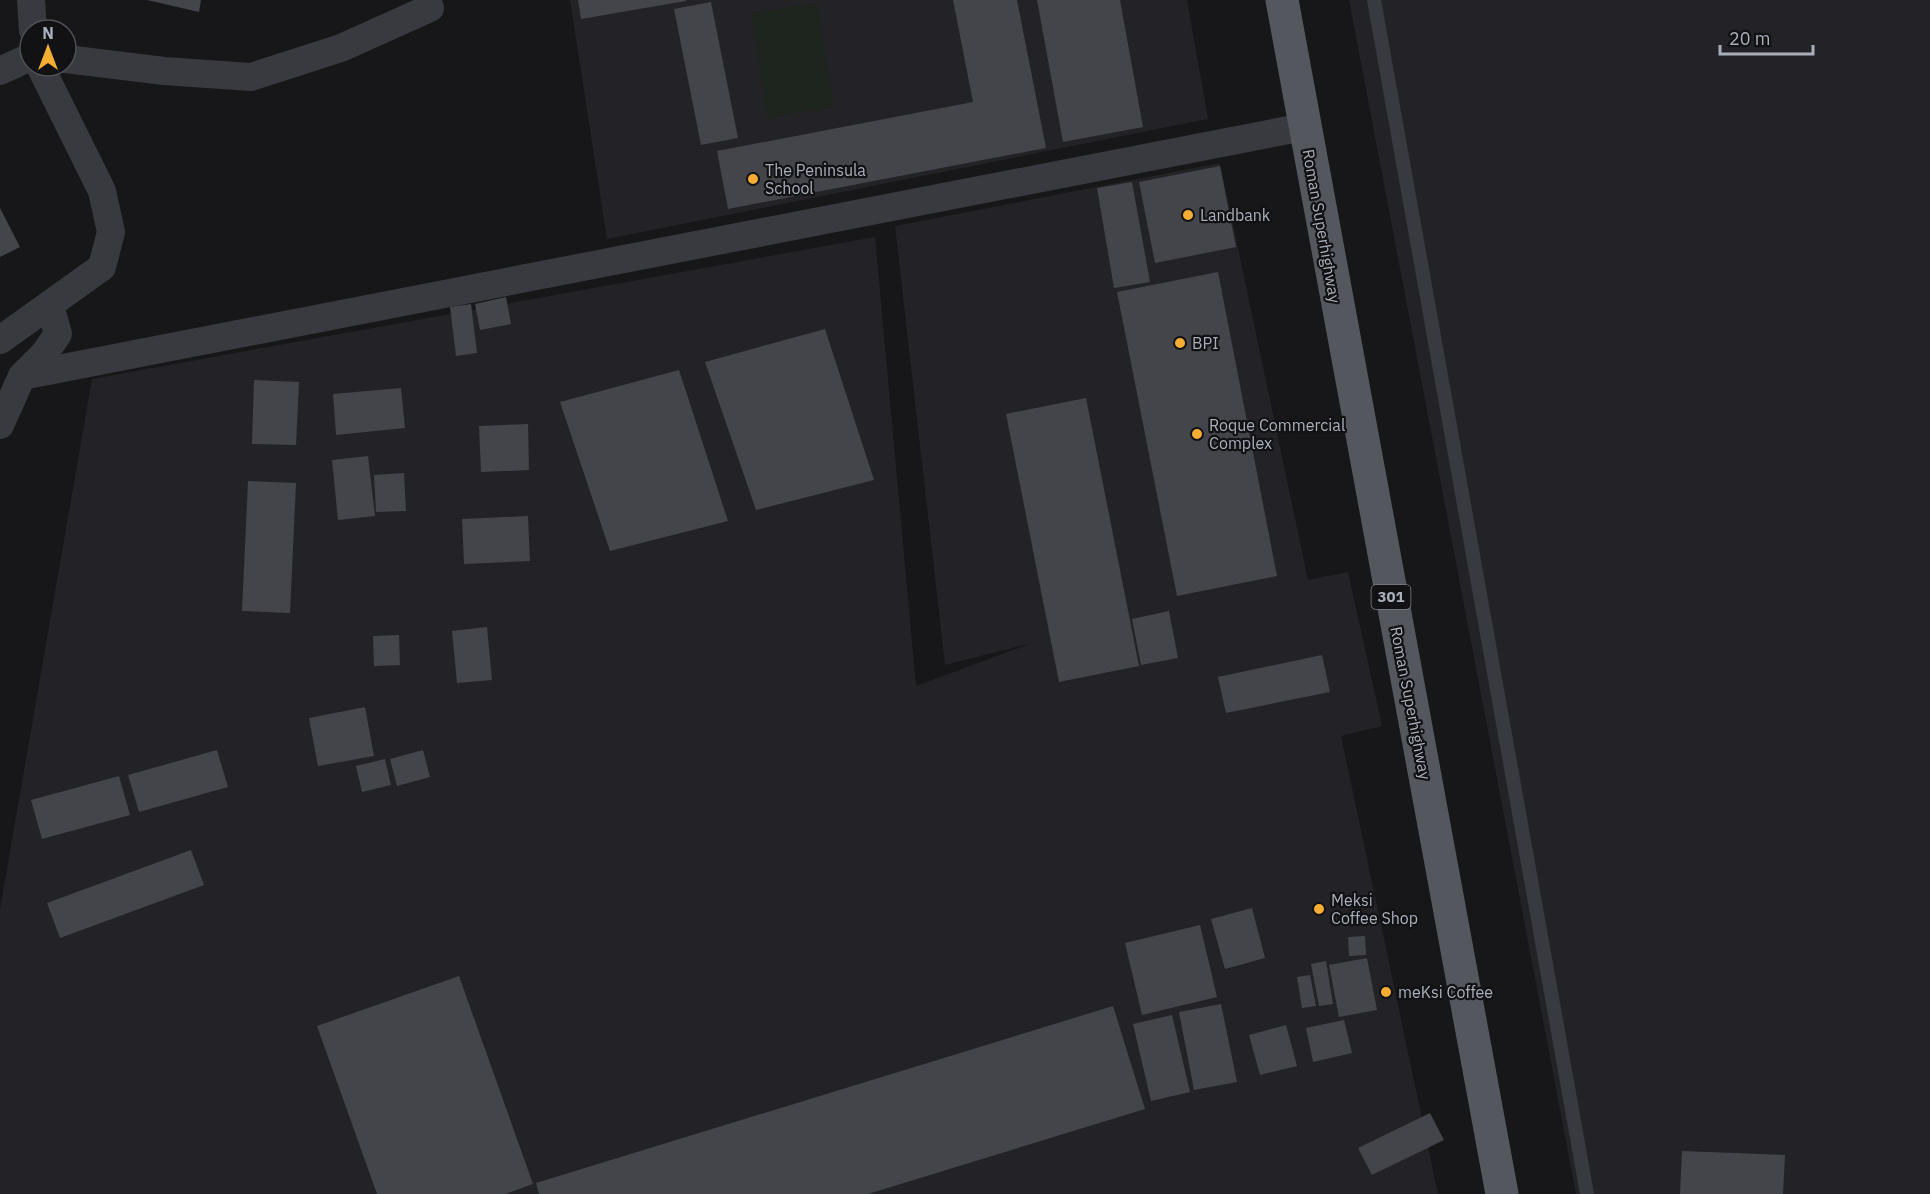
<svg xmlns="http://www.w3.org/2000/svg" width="1930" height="1194" viewBox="0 0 1930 1194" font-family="'IBM Plex Sans',sans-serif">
<rect width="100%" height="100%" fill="#17171a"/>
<path fill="#232327" d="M 570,0 L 1187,0 L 1208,119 L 607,239 Z
M 1349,0 L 1930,0 L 1930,1194 L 1576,1194 Z
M 1220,163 L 1308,580 L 1348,572 L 1382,726 L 1341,736 L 1438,1194 L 0,1194 L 0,909 L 92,379 L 875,237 L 916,686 L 1032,643 L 945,665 L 895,226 Z"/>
<path fill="#1d251e" d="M 817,3 L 834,107 L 767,118 L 751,13 Z"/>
<path fill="#43454a" d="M 147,0 L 201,0 L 199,12 Z
M 578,0 L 686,0 L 686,1 L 581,19 Z
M 953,0 L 1017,0 L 1046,148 L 728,209 L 717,151 L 973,102 Z
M 1037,0 L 1120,0 L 1143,127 L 1063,142 Z
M 711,2 L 738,138 L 701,145 L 674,9 Z
M 1220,166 L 1236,247 L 1155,263 L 1139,182 Z
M 1132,182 L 1150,282 L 1114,288 L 1097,188 Z
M 0,208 L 20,247 L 0,257 Z
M 1218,272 L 1277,576 L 1177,596 L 1117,292 Z
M 506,297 L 511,324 L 480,330 L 475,304 Z
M 471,304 L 477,353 L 456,356 L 450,307 Z
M 825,329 L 874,480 L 756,510 L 705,362 Z
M 679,370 L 728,521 L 610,551 L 560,402 Z
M 254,380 L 299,382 L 296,445 L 252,444 Z
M 401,388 L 405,428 L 336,435 L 333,394 Z
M 1086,398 L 1139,666 L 1059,682 L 1006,414 Z
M 528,424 L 529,470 L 481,472 L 479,426 Z
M 368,456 L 375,516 L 338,520 L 332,460 Z
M 404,473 L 406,511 L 376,512 L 374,475 Z
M 248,481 L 296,483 L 290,613 L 242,611 Z
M 528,516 L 530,561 L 464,564 L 462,519 Z
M 1169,611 L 1178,658 L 1141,665 L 1132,619 Z
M 487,627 L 492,680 L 457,683 L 452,631 Z
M 399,635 L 400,665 L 374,666 L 373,636 Z
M 1322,655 L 1330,692 L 1226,713 L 1218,677 Z
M 365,707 L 374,756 L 318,766 L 309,718 Z
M 217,750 L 228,787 L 139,812 L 128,775 Z
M 423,750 L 430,777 L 397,786 L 390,759 Z
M 385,759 L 391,785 L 362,792 L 356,766 Z
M 119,776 L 130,815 L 42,839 L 31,800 Z
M 191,850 L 204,885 L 60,938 L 47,903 Z
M 1252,908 L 1265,958 L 1225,969 L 1211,919 Z
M 1200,925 L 1217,997 L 1142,1015 L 1125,943 Z
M 1365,936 L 1366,955 L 1349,956 L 1348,937 Z
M 1367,958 L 1377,1010 L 1339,1017 L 1329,965 Z
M 1326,961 L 1333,1004 L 1319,1006 L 1311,964 Z
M 1310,975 L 1316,1006 L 1302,1008 L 1297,977 Z
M 459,976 L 533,1184 L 505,1194 L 377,1194 L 317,1026 Z
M 1221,1004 L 1237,1082 L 1194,1090 L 1179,1012 Z
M 1113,1006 L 1145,1109 L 868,1194 L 539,1194 L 536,1183 Z
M 1172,1015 L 1190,1092 L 1151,1101 L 1133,1024 Z
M 1344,1020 L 1352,1053 L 1313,1062 L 1306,1028 Z
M 1286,1025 L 1297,1066 L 1260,1075 L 1249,1035 Z
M 1430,1113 L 1444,1140 L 1372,1175 L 1358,1148 Z
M 1682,1151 L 1785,1155 L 1783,1194 L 1680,1194 Z"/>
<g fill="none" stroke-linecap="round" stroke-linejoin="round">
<path stroke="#383a3f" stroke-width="14" d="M 1374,0 L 1587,1194"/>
<path stroke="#383a3f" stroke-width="28" d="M 31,0 L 33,30
M 66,59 L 164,71 L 251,77 L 341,48 L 430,8
M 0,71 L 30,57
M 0,340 L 102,267 L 111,232 L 102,191 L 40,66
M 22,376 L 44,354 L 58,334 L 50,305
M 0,425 L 22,376 L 1304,127"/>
<path stroke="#54575e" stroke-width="33" d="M 1282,0 L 1502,1194"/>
</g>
<g fill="#f6ad33" stroke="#121215" stroke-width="2">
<circle cx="753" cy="179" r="6"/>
<circle cx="1188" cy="215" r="6"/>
<circle cx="1180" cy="343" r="6"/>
<circle cx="1197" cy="434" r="6"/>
<circle cx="1319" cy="909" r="6"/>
<circle cx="1386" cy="992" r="6"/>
</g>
<g text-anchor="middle" stroke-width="4.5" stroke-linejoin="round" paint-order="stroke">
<rect fill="#121215" stroke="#7c8088" stroke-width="1.5" x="1371.5" y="585" width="39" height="24" rx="4.5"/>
<g font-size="15" font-weight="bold" fill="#a9afba">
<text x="1391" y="602">301</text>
</g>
<g font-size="16" fill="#a9afba" stroke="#121215" text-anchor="start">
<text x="765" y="176">The Peninsula<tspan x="765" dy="18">School</tspan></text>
<text x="1200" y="221">Landbank</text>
<text x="1192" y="349">BPI</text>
<text x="1209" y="431">Roque Commercial<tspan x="1209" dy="18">Complex</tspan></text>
<text x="1331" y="906">Meksi<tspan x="1331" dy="18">Coffee Shop</tspan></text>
<text x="1398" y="998">meKsi Coffee</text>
</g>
<g font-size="16" fill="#a9afba" stroke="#121215">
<text transform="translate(1322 226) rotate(80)" y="6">Roman Superhighway</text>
<text transform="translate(1411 703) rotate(79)" y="6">Roman Superhighway</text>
</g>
</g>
<g transform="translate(48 48)"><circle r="28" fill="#121215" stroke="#4e5157" stroke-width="1.5"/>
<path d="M0-4.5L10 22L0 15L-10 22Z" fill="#f6ad33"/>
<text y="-9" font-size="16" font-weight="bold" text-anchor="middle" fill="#a9afba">N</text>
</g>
<path d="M1720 45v9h93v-9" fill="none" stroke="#a9afba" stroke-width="3"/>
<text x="1729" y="45" font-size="18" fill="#a9afba" stroke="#121215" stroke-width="4.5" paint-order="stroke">20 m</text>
</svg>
